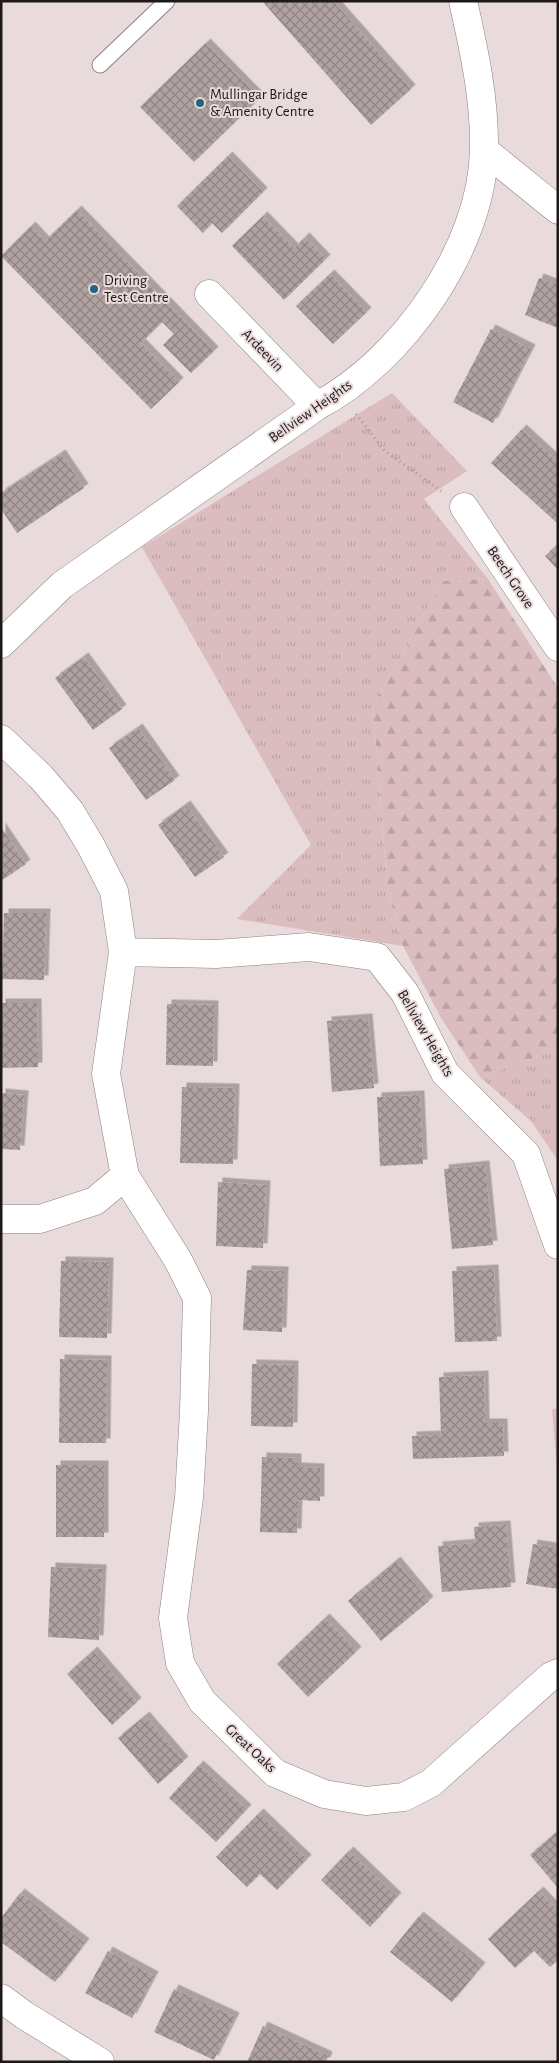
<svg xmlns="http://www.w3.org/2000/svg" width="559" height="2063" viewBox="0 0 559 2063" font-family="'Alegreya Sans',sans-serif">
<defs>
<pattern id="grass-tufts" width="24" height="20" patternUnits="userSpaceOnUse" patternTransform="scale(1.25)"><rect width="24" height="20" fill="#dcbdbf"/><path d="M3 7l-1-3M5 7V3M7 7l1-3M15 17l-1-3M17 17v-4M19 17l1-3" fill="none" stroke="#bca2a4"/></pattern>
<pattern id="forest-firs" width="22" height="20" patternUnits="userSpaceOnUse" patternTransform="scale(1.25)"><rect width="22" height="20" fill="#dcbdbf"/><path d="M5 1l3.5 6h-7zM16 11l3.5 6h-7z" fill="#bca2a4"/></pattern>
<pattern id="building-cross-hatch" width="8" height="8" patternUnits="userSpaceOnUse" patternTransform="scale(1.25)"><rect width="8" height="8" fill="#b0a2a3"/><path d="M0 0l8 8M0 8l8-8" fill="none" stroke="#8f8384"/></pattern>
<filter id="shadow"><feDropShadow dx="4.5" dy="-4.5" stdDeviation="0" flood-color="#0004"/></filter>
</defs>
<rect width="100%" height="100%" fill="#e9dadb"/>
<path fill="url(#grass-tufts)" d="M 392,393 L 467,471 L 424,499 L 488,579 L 443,581 L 373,706 L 387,883 L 403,946 L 237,919 L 311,845 L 142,547 Z
M 558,1049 L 558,1161 L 531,1121 L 480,1077 Z
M 558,1408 L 558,1480 L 552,1409 Z"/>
<path fill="url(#forest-firs)" d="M 488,579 L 558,688 L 558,1049 L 480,1077 L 441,1018 L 403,946 L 387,883 L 373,706 L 443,581 Z"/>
<path fill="url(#building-cross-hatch)" filter="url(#shadow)" d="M 262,1 L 333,1 L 411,89 L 371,125 Z
M 206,43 L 260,98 L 194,162 L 140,107 Z
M 228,156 L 263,192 L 222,233 L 212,223 L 203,233 L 177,206 Z
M 77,210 L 214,351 L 191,373 L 163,345 L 174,334 L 162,322 L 141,343 L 179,382 L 151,409 L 1,256 L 31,226 L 45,241 Z
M 263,216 L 294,248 L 305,237 L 326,259 L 284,300 L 232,246 Z
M 330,274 L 367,312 L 333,344 L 296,306 Z
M 539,278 L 558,285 L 558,328 L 525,315 Z
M 491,329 L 531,349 L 493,423 L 453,402 Z
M 522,429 L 558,462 L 558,524 L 491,463 Z
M 61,454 L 84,488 L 17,533 L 1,509 L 1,493 Z
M 558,544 L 558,570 L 545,556 Z
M 84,657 L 122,709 L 93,730 L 55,678 Z
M 138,728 L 175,780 L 146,800 L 109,748 Z
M 186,805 L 224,857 L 195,877 L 158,825 Z
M 1,827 L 26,864 L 1,881 Z
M 4,913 L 46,913 L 44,980 L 2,979 Z
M 1,1003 L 37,1003 L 38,1067 L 1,1068 Z
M 167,1004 L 214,1005 L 213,1066 L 166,1065 Z
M 368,1018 L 374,1088 L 332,1092 L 327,1021 Z
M 182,1087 L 235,1088 L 233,1164 L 180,1163 Z
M 1,1093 L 24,1095 L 20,1150 L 1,1149 Z
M 420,1095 L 423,1164 L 380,1166 L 377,1097 Z
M 485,1165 L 493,1245 L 452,1249 L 444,1169 Z
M 218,1182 L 266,1185 L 263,1248 L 216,1246 Z
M 61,1261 L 109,1262 L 107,1338 L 59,1337 Z
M 494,1269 L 497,1341 L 455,1342 L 452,1271 Z
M 247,1270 L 284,1271 L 282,1332 L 243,1330 Z
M 60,1359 L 107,1360 L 106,1443 L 59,1443 Z
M 252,1364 L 294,1365 L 293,1427 L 251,1426 Z
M 484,1375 L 485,1423 L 503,1423 L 504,1456 L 413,1459 L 412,1436 L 441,1435 L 439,1377 Z
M 262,1457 L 297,1458 L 297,1467 L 320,1468 L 320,1501 L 298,1500 L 297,1533 L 260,1532 Z
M 56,1465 L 104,1465 L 104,1537 L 56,1537 Z
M 506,1525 L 511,1587 L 442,1592 L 438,1546 L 475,1543 L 474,1527 Z
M 533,1544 L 558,1548 L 558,1589 L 526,1584 Z
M 396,1561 L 429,1601 L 381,1641 L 348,1601 Z
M 51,1567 L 102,1569 L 99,1640 L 48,1637 Z
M 325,1618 L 357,1651 L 308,1697 L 277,1664 Z
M 93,1651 L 137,1702 L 112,1725 L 67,1674 Z
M 145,1716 L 184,1761 L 158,1784 L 118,1738 Z
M 199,1765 L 247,1809 L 216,1842 L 169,1798 Z
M 259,1813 L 307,1859 L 277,1890 L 260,1874 L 247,1887 L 216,1857 Z
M 558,1831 L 558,1888 L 530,1855 Z
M 349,1851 L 397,1897 L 370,1927 L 321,1880 Z
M 539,1891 L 558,1911 L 558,1960 L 550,1967 L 534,1951 L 515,1968 L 488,1939 Z
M 20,1893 L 85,1943 L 55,1982 L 1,1942 L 1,1918 Z
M 419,1916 L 481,1967 L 452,2002 L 390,1952 Z
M 108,1951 L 154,1976 L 132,2018 L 85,1993 Z
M 174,1989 L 235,2017 L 214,2060 L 154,2032 Z
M 263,2026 L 328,2056 L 326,2062 L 247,2062 Z"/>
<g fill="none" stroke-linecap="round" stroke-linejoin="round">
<g stroke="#8e8182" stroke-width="17">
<path id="service" d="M 100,65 L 167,1"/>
</g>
<g stroke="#8e8182" stroke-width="29">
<path id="minor" d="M 484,150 L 558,210
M 209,294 L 317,406
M 464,507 L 558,647
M 1,644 L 62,585 L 317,406 C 402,361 482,248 484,150 C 485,100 474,50 463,1
M 1,739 L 41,777 L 70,811 L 91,846 L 114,891 L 123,952 L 106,1074 L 125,1176 L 178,1260 L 197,1298 L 194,1411 L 189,1498 L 173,1618 L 180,1663 L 202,1701 L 275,1773 L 324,1794 L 366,1801 L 404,1797 L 431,1783 L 551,1676 L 558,1673
M 123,952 L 216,954 L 309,947 L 377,957 L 405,993 L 445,1073 L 526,1154 L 558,1245
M 1,1219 L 40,1219 L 95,1201 L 125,1176
M 1,1998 L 24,2015 L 100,2062"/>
</g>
<path stroke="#a39898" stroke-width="3" stroke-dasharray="1 4" stroke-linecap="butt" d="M 356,414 L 385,451 L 441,491"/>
<use href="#service" stroke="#fff" stroke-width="15"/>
<use href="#minor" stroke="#fff" stroke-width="28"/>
</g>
<g fill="#25647a" stroke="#e9dadb" stroke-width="2">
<circle cx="200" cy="103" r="5"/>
<circle cx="94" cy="289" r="5"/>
</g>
<g text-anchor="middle" stroke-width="4" stroke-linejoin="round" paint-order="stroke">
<g font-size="15" fill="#1e1919" stroke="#e9dadb" text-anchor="start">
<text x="210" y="99">Mullingar Bridge<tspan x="210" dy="17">&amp; Amenity Centre</tspan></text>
<text x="104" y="285">Driving<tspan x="104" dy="17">Test Centre</tspan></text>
</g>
<g font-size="15" fill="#1e1919" stroke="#e9dadb">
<text transform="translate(263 350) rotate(46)" y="5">Ardeevin</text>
<text transform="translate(310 411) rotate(-35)" y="5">Bellview Heights</text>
<text transform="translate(511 577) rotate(56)" y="5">Beech Grove</text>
<text transform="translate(426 1033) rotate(60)" y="5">Bellview Heights</text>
<text transform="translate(251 1748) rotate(43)" y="5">Great Oaks</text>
</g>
</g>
<rect width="559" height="2063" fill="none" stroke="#1e1919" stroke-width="5"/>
</svg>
